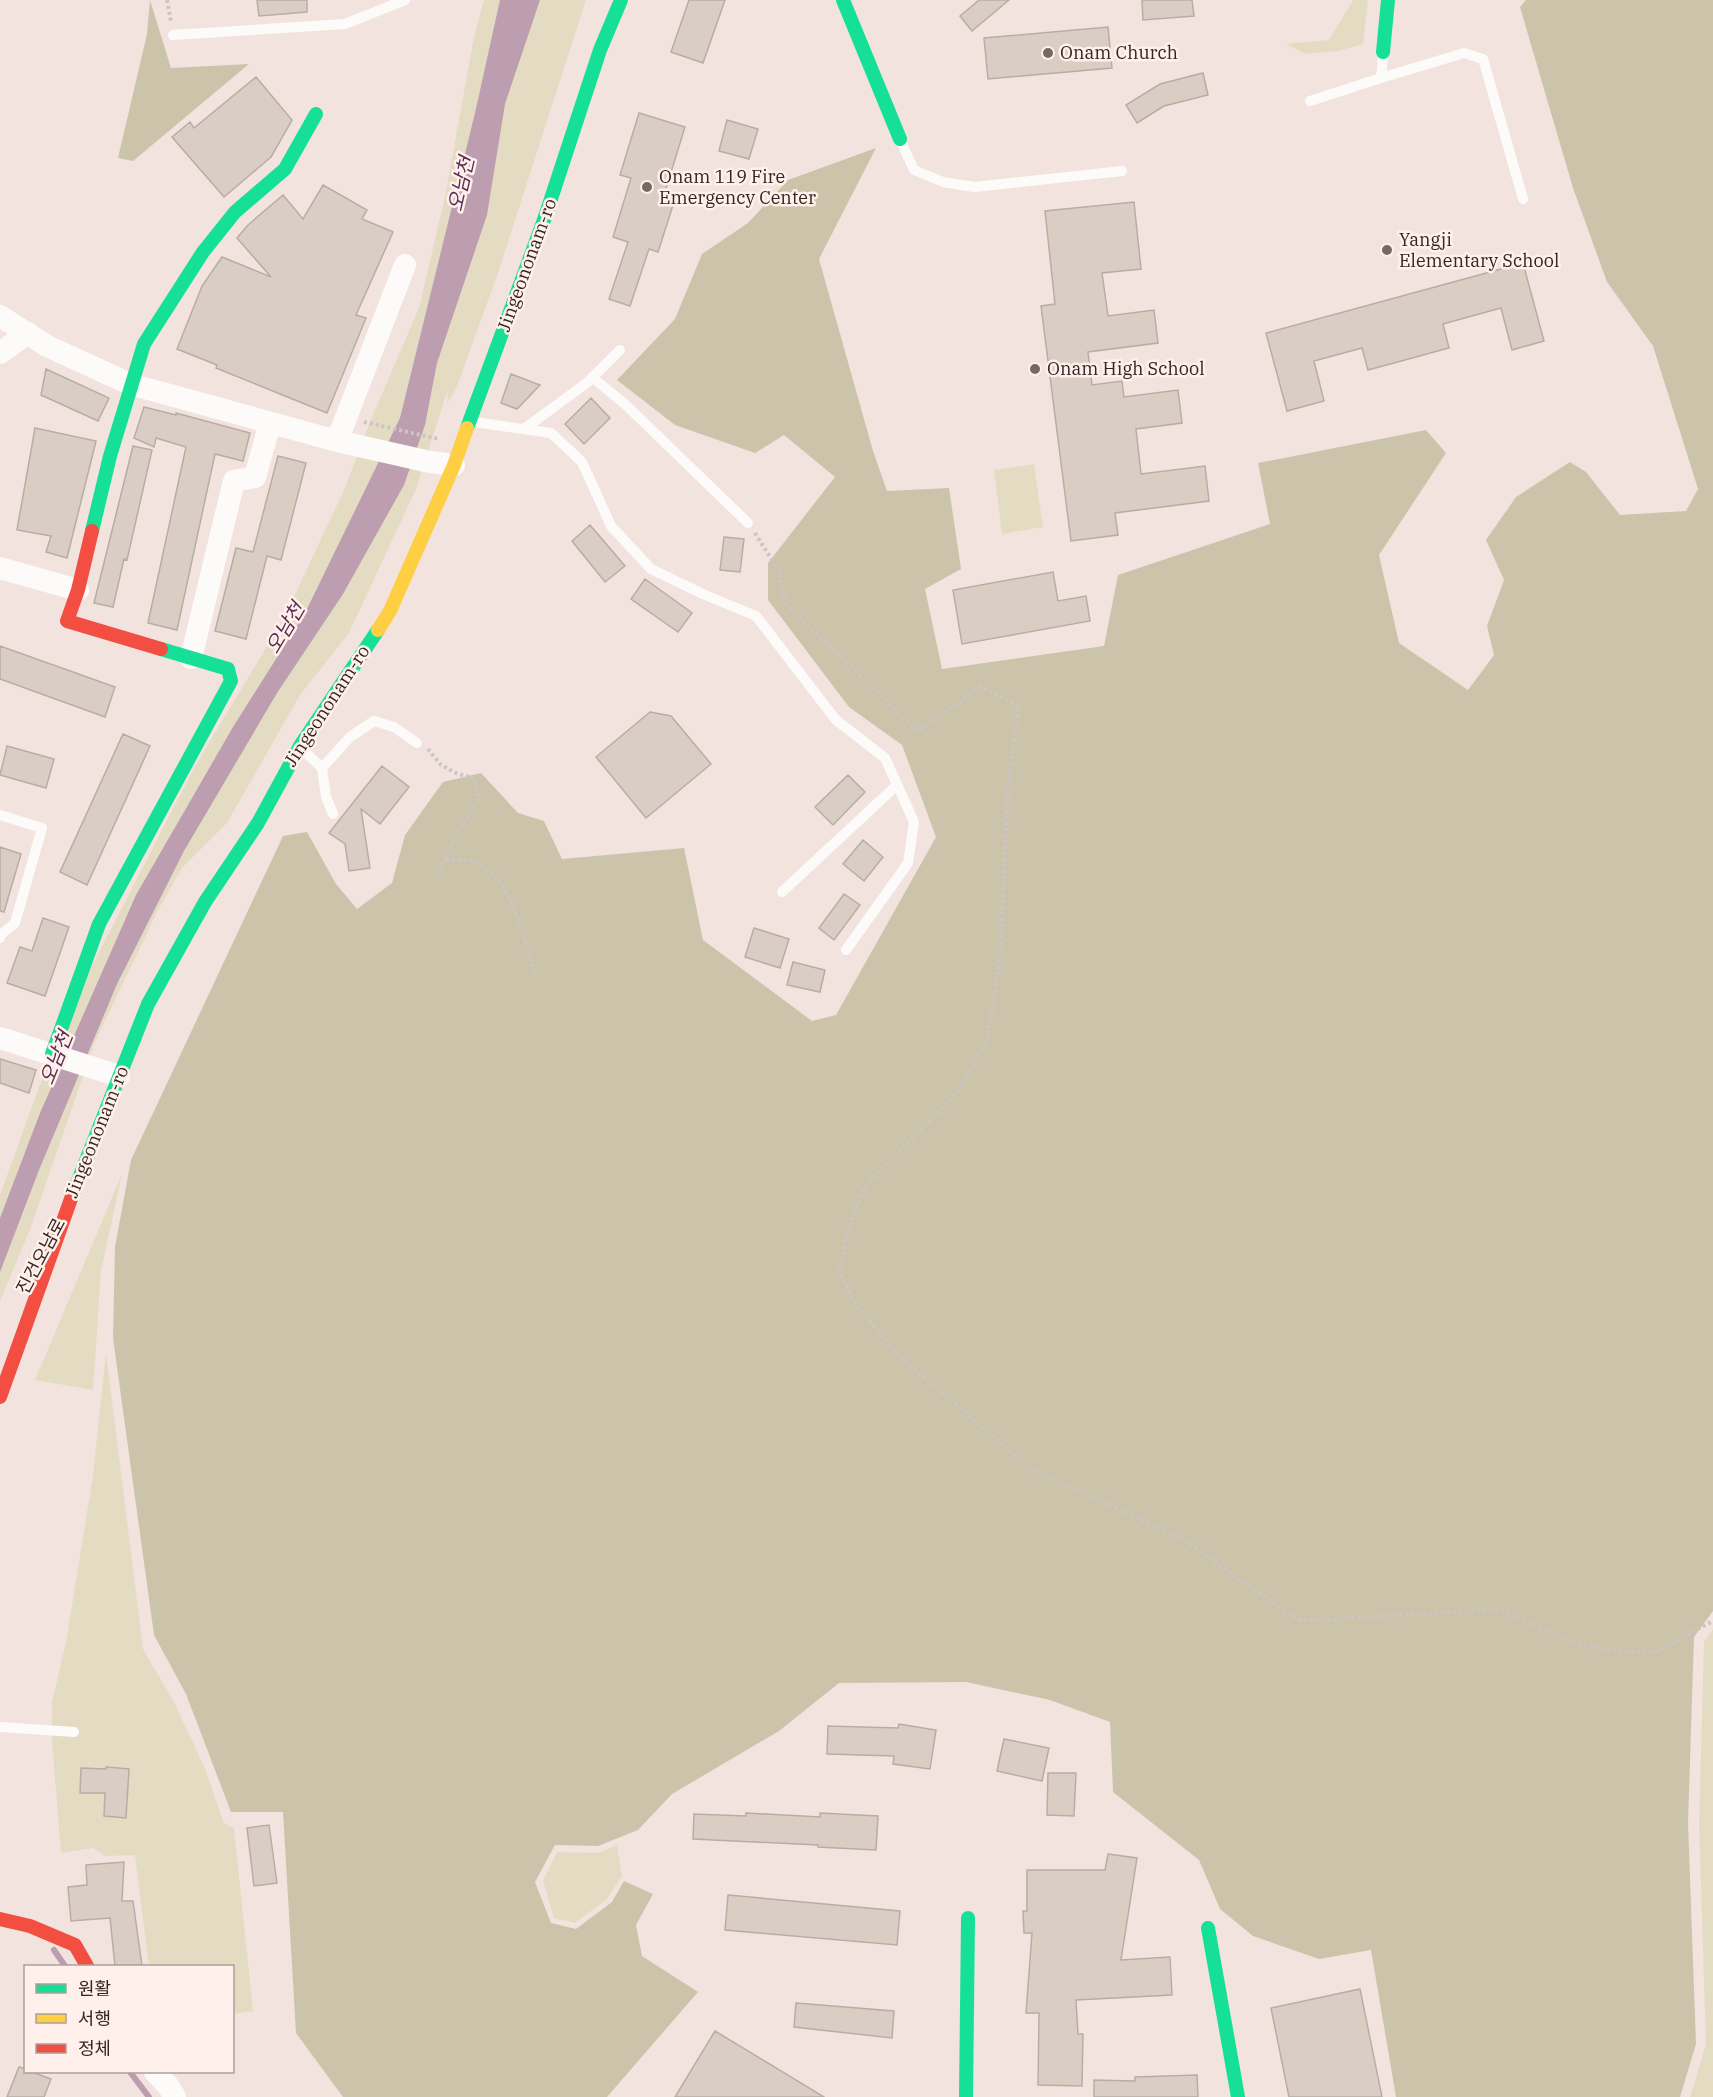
<svg xmlns="http://www.w3.org/2000/svg" width="1713" height="2097" viewBox="0 0 1713 2097" font-family="'IBM Plex Serif','Noto Sans KR',serif">
<rect width="100%" height="100%" fill="#f3e3de"/>
<path fill="#e4dcc2" d="M 484,0 L 586,0 L 497,276 L 456,389 L 447,404 L 448,389 L 416,489 L 349,633 L 300,695 L 227,823 L 182,868 L 157,912 L 94,1044 L 31,1227 L 0,1301 L 0,1195 L 61,1026 L 194,768 L 285,616 L 344,490 L 372,417 L 419,308 L 445,197 L 474,37 Z
M 1353,0 L 1368,0 L 1363,44 L 1338,51 L 1305,54 L 1286,44 L 1329,40 Z
M 1034,464 L 1043,527 L 1002,534 L 994,470 Z
M 122,1174 L 101,1271 L 93,1390 L 35,1380 Z
M 106,1353 L 143,1649 L 175,1704 L 204,1766 L 224,1823 L 234,1828 L 253,2011 L 233,2014 L 232,1966 L 149,1966 L 135,1855 L 105,1856 L 93,1848 L 61,1853 L 52,1741 L 52,1703 L 67,1637 L 93,1475 Z
M 1713,1629 L 1713,2097 L 1690,2097 L 1706,2044 L 1699,1823 L 1704,1642 Z
M 617,1845 L 622,1876 L 607,1899 L 575,1923 L 554,1918 L 543,1881 L 557,1852 L 598,1853 Z"/>
<path fill="#cbc4aa" d="M 150,0 L 171,68 L 249,64 L 133,161 L 118,158 L 147,34 Z
M 1526,0 L 1713,0 L 1713,1611 L 1694,1637 L 1688,1823 L 1696,2044 L 1680,2097 L 1396,2097 L 1371,1950 L 1319,1959 L 1253,1936 L 1220,1909 L 1199,1860 L 1113,1792 L 1110,1722 L 1050,1700 L 966,1682 L 839,1683 L 779,1731 L 672,1794 L 638,1830 L 598,1846 L 555,1845 L 535,1882 L 551,1923 L 576,1929 L 612,1902 L 624,1881 L 653,1894 L 636,1925 L 642,1956 L 698,1992 L 607,2097 L 343,2097 L 296,2033 L 283,1812 L 231,1812 L 186,1694 L 154,1635 L 113,1338 L 115,1247 L 131,1160 L 283,836 L 307,832 L 336,884 L 357,909 L 392,883 L 405,835 L 443,782 L 481,773 L 518,813 L 544,821 L 562,859 L 684,848 L 703,940 L 812,1021 L 836,1015 L 936,837 L 902,745 L 849,707 L 768,600 L 768,563 L 835,477 L 784,435 L 755,453 L 675,425 L 617,380 L 675,319 L 702,254 L 748,223 L 788,180 L 876,148 L 819,259 L 873,451 L 887,491 L 949,488 L 961,569 L 925,589 L 942,669 L 1104,646 L 1118,575 L 1270,524 L 1258,463 L 1426,430 L 1446,453 L 1379,555 L 1399,643 L 1468,690 L 1494,655 L 1487,626 L 1504,580 L 1486,540 L 1516,497 L 1570,462 L 1586,472 L 1620,515 L 1686,511 L 1698,489 L 1653,346 L 1607,282 L 1573,188 L 1520,7 Z"/>
<path fill="#bc9eb0" d="M 500,0 L 540,0 L 505,104 L 487,215 L 437,363 L 425,425 L 404,485 L 343,594 L 277,693 L 184,851 L 117,984 L 39,1170 L 0,1272 L 0,1218 L 40,1113 L 136,895 L 233,727 L 305,613 L 400,418 L 475,113 Z"/>
<g fill="none" stroke-linecap="round" stroke-linejoin="round">
<path stroke="#bc9eb0" stroke-width="6" d="M 54,1950 L 65,1966
M 130,2072 L 149,2097"/>
</g>
<path fill="#dacdc3" stroke="#b8ada5" stroke-width="1.5" d="M 257,0 L 307,0 L 307,12 L 259,16 Z
M 689,0 L 725,0 L 703,63 L 671,52 Z
M 979,0 L 1009,0 L 972,31 L 960,16 Z
M 1142,0 L 1192,0 L 1194,16 L 1143,20 Z
M 1108,27 L 1112,68 L 988,79 L 984,38 Z
M 1203,73 L 1208,95 L 1164,106 L 1137,123 L 1126,105 L 1160,84 Z
M 256,77 L 292,120 L 271,157 L 224,197 L 172,137 L 190,122 L 194,128 Z
M 639,113 L 685,127 L 664,195 L 675,199 L 658,252 L 649,249 L 630,306 L 609,299 L 628,242 L 613,237 L 631,178 L 620,175 Z
M 727,120 L 758,129 L 749,159 L 719,151 Z
M 323,185 L 367,210 L 362,219 L 393,232 L 356,315 L 366,318 L 327,413 L 216,368 L 217,365 L 177,349 L 202,286 L 222,257 L 271,277 L 237,238 L 248,225 L 283,195 L 303,219 Z
M 1134,202 L 1141,269 L 1102,273 L 1108,316 L 1154,310 L 1158,343 L 1088,352 L 1092,385 L 1122,381 L 1124,397 L 1178,390 L 1182,423 L 1136,429 L 1141,474 L 1205,466 L 1209,501 L 1115,513 L 1118,535 L 1071,541 L 1041,306 L 1055,304 L 1045,211 Z
M 1523,263 L 1544,341 L 1512,350 L 1501,308 L 1443,324 L 1449,348 L 1368,370 L 1362,348 L 1314,361 L 1324,401 L 1287,411 L 1266,333 Z
M 46,369 L 109,398 L 98,421 L 41,395 Z
M 511,374 L 540,385 L 517,409 L 501,403 Z
M 591,398 L 610,418 L 584,444 L 565,424 Z
M 144,407 L 176,415 L 176,413 L 250,433 L 243,461 L 215,454 L 177,630 L 148,623 L 186,447 L 156,438 L 154,447 L 134,438 Z
M 35,428 L 96,441 L 67,558 L 46,552 L 51,536 L 17,530 Z
M 133,446 L 152,450 L 127,560 L 124,559 L 113,607 L 94,603 Z
M 278,456 L 306,463 L 281,560 L 267,556 L 246,639 L 215,631 L 236,548 L 253,552 Z
M 590,525 L 625,566 L 605,582 L 572,541 Z
M 724,537 L 744,539 L 740,572 L 720,570 Z
M 1053,572 L 1058,601 L 1086,596 L 1090,621 L 962,644 L 953,590 Z
M 645,579 L 692,613 L 678,632 L 631,599 Z
M 0,646 L 115,687 L 105,717 L 0,679 Z
M 650,712 L 671,716 L 711,764 L 646,818 L 596,757 Z
M 123,734 L 150,746 L 87,885 L 60,872 Z
M 7,746 L 54,759 L 46,788 L 0,775 Z
M 382,766 L 409,787 L 380,824 L 361,809 L 370,868 L 349,871 L 345,844 L 329,833 Z
M 848,775 L 865,792 L 833,825 L 815,807 Z
M 863,840 L 883,857 L 864,881 L 843,864 Z
M 0,847 L 21,854 L 4,912 L 0,911 Z
M 844,894 L 860,905 L 834,940 L 819,928 Z
M 43,918 L 69,927 L 45,996 L 7,983 L 20,947 L 32,951 Z
M 754,928 L 789,939 L 780,968 L 745,957 Z
M 793,962 L 825,970 L 820,992 L 787,985 Z
M 0,1059 L 36,1070 L 29,1093 L 0,1083 Z
M 899,1724 L 936,1730 L 930,1769 L 893,1764 L 894,1756 L 827,1754 L 828,1726 L 898,1728 Z
M 1004,1739 L 1049,1748 L 1042,1781 L 997,1771 Z
M 106,1767 L 129,1769 L 126,1818 L 104,1816 L 105,1793 L 80,1793 L 81,1768 L 106,1769 Z
M 1048,1773 L 1076,1773 L 1074,1816 L 1047,1815 Z
M 746,1813 L 820,1817 L 820,1813 L 878,1816 L 876,1850 L 818,1847 L 818,1845 L 693,1839 L 694,1814 L 746,1816 Z
M 269,1825 L 277,1883 L 254,1886 L 247,1828 Z
M 1108,1854 L 1137,1858 L 1121,1960 L 1170,1957 L 1172,1995 L 1076,2000 L 1078,2034 L 1083,2034 L 1082,2086 L 1038,2085 L 1039,2013 L 1026,2013 L 1032,1933 L 1024,1933 L 1023,1911 L 1027,1911 L 1027,1870 L 1105,1870 Z
M 124,1862 L 122,1901 L 133,1901 L 142,1966 L 115,1966 L 110,1918 L 71,1921 L 68,1887 L 87,1885 L 86,1865 Z
M 728,1895 L 900,1911 L 897,1945 L 725,1930 Z
M 1360,1989 L 1382,2097 L 1289,2097 L 1271,2008 Z
M 796,2003 L 894,2011 L 892,2038 L 794,2027 Z
M 715,2031 L 824,2097 L 675,2097 Z
M 19,2067 L 26,2069 L 26,2072 L 32,2072 L 51,2079 L 44,2097 L 7,2097 Z
M 1197,2075 L 1198,2097 L 1094,2097 L 1094,2080 L 1135,2081 L 1135,2077 Z"/>
<g fill="none" stroke-linecap="round" stroke-linejoin="round">
<path stroke="#ccc5c3" stroke-width="4" stroke-dasharray="3 3" stroke-linecap="butt" d="M 167,0 L 171,22
M 364,422 L 439,439
M 755,533 L 779,571 L 786,604 L 918,731 L 981,687 L 1019,706 L 1008,786 L 1000,958 L 987,1040 L 957,1093 L 865,1187 L 849,1226 L 839,1271 L 854,1302 L 897,1354 L 1031,1469 L 1183,1539 L 1287,1613 L 1301,1621 L 1499,1609 L 1568,1640 L 1613,1651 L 1655,1652 L 1713,1621
M 428,749 L 441,765 L 456,773 L 475,779 L 478,796 L 472,811 L 460,828 L 435,879
M 446,860 C 460,860 475,859 487,868 C 512,887 526,943 535,973"/>
<path stroke="#fdfbfa" stroke-width="10" d="M 173,35 L 345,24 L 405,0
M 1383,56 L 1381,78 L 1464,53 L 1483,59 L 1523,199
M 1310,101 L 1381,78
M 901,142 L 914,170 L 943,182 L 974,187 L 1122,171
M 592,377 L 627,406 L 748,523
M 474,422 L 551,433 L 582,462 L 611,526 L 651,569 L 705,595 L 756,616 L 836,720 L 885,758 L 914,822 L 908,863 L 846,950
M 524,429 L 588,382 L 620,350
M 302,749 L 322,768 L 326,797 L 333,814
M 322,768 L 350,737 L 374,721 L 394,727 L 417,743
M 0,815 L 42,828 L 15,923 L 1,935 L 0,938
M 782,892 L 897,785
M 0,1727 L 74,1732"/>
<path stroke="#fdfbfa" stroke-width="22" d="M 0,316 L 47,346 L 130,384 L 337,441 L 430,462 L 454,465
M 0,353 L 28,333
M 337,441 L 405,265
M 0,568 L 78,590
M 191,658 L 234,481 L 255,477 L 270,423
M 0,1038 L 119,1076
M 155,2072 L 169,2087 L 175,2097"/>
<path stroke="#16e098" stroke-width="14" d="M 843,0 L 900,139
M 1383,52 L 1388,0
M 467,428 L 545,217 L 600,50 L 621,0
M 92,531 L 110,456 L 144,344 L 203,252 L 235,212 L 285,169 L 316,114
M 52,1054 L 99,924 L 231,681 L 228,669 L 161,649
M 72,1196 L 148,1004 L 205,902 L 258,823 L 300,746 L 378,630
M 1208,1928 L 1238,2097
M 966,2097 L 968,1918"/>
<path stroke="#ffcf43" stroke-width="14" d="M 378,630 L 390,611 L 454,465 L 467,428"/>
<path stroke="#f24e42" stroke-width="14" d="M 92,531 L 78,590 L 67,621 L 161,649
M 0,1397 L 72,1196
M 0,1919 L 30,1926 L 75,1945 L 87,1966"/>
</g>
<g fill="#766863" stroke="#fff0eb" stroke-width="2">
<circle cx="1048" cy="53" r="6"/>
<circle cx="647" cy="187" r="6"/>
<circle cx="1387" cy="250" r="6"/>
<circle cx="1035" cy="369" r="6"/>
</g>
<g text-anchor="middle" stroke-width="5" stroke-linejoin="round" paint-order="stroke">
<g font-size="18" fill="#332521" stroke="#fff0eb" text-anchor="start">
<text x="1060" y="59">Onam Church</text>
<text x="659" y="183">Onam 119 Fire<tspan x="659" dy="21">Emergency Center</tspan></text>
<text x="1399" y="246">Yangji<tspan x="1399" dy="21">Elementary School</tspan></text>
<text x="1047" y="375">Onam High School</text>
</g>
<g font-size="18" fill="#332521" stroke="#fff0eb">
<text transform="translate(527 265) rotate(-70)" y="6">Jingeononam-ro</text>
<text transform="translate(327 706) rotate(-57)" y="6">Jingeononam-ro</text>
<text transform="translate(97 1132) rotate(-68)" y="6">Jingeononam-ro</text>
<text transform="translate(41 1256) rotate(-62)" y="6">진건오남로</text>
</g>
<g font-size="20" font-style="italic" fill="#5c2c53" stroke="#fff0eb">
<text transform="translate(461 184) rotate(-77)" y="7">오남천</text>
<text transform="translate(285 628) rotate(-59)" y="7">오남천</text>
<text transform="translate(56 1058) rotate(-68)" y="7">오남천</text>
</g>
</g>
<rect x="24" y="1965" width="210" height="108" fill="#fff0eb" stroke="#ad9f9a" stroke-width="1.5"/>
<rect x="36" y="1984" width="30" height="9" fill="#16e098" stroke="#ad9f9a" stroke-width="1.5"/>
<text x="78" y="1995" font-size="18" fill="#332521">원활</text>
<rect x="36" y="2014" width="30" height="9" fill="#ffcf43" stroke="#ad9f9a" stroke-width="1.5"/>
<text x="78" y="2025" font-size="18" fill="#332521">서행</text>
<rect x="36" y="2044" width="30" height="9" fill="#f24e42" stroke="#ad9f9a" stroke-width="1.5"/>
<text x="78" y="2055" font-size="18" fill="#332521">정체</text>
</svg>
